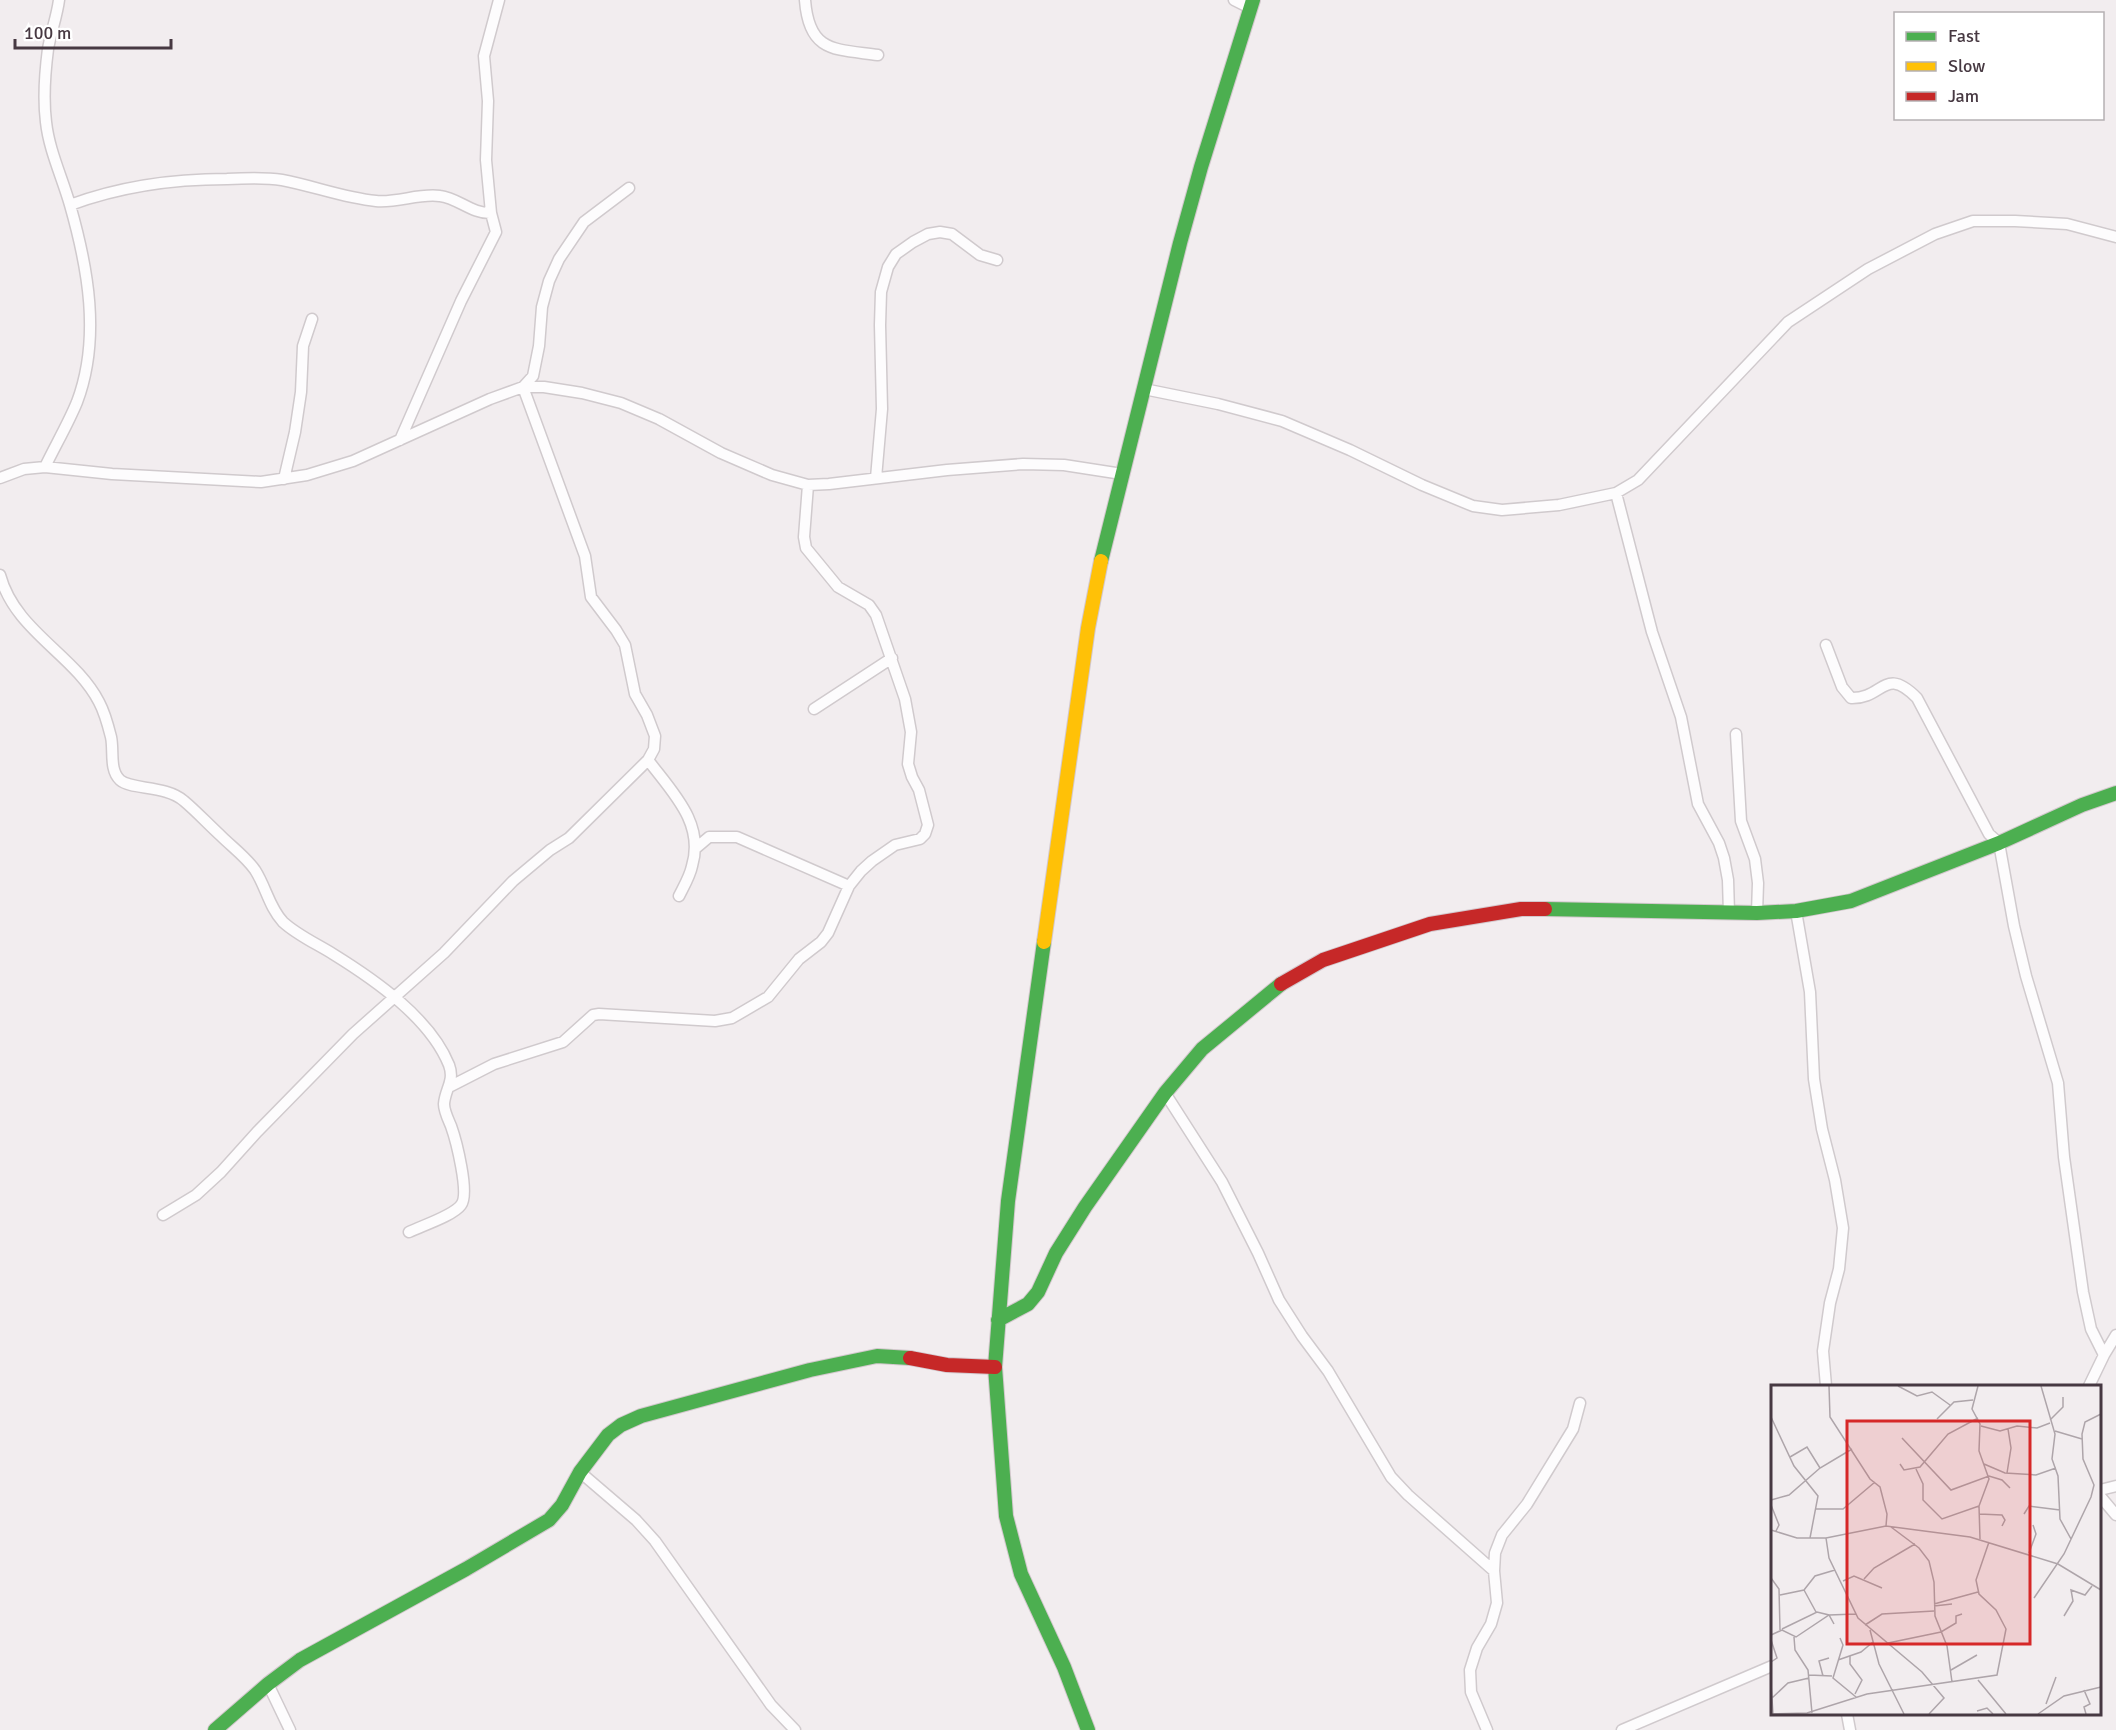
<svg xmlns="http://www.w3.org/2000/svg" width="2116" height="1730" viewBox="0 0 2116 1730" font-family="Signika,sans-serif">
<rect width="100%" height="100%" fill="#f2edef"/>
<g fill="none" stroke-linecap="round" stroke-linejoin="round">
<g stroke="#d0cacd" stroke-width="13">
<path id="street" d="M 805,0 C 809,53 835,49 878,55
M 1234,0 L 1250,8
M 70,205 C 121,186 173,179 227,179 C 245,178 265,177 282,180 C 314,186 344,198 376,201 C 398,203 419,193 440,196 C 458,198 472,214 491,213
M 1144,389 L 1218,404 L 1282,421 L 1350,450 L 1422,485 L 1473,506 L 1502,510 L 1559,505 L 1616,493 L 1638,480 L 1788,322 L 1868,269 L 1935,234 L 1973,221 L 2015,221 L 2067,224 L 2116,237
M 400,440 L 461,301 L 496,232 L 491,213 L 486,160 L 488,101 L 484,56 L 499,0
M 45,467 C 55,446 68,424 77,402 C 101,338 88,268 70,205 C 62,177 49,150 46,122 C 43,98 45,72 48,49 C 51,32 57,16 59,0
M 0,478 L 24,469 L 45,467 L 112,474 L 261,482 L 307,475 L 353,461 L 490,399 L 523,387 L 544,387 L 582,393 L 621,403 L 659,419 L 721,453 L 772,475 L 808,485 L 829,484 L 947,470 L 1023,464 L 1064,465 L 1122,474
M 876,478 L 882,409 L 880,325 L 881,292 L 888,267 L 896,254 L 913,242 L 928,234 L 940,232 L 952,234 L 980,255 L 997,260
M 284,479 L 295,432 L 301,392 L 303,346 L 312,319
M 1616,493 L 1652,632 L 1681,717 L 1698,804 L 1719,843 L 1724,858 L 1728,880 L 1729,913
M 0,575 C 15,631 74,654 99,702 C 105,713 108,725 111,737 C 114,750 109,770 120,780 C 131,790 166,785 184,801 C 196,811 208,824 220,835 C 232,847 246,857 255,870 C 266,887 269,907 283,922 C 297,935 317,944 333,954 C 375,980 430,1018 449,1065 C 455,1081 445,1089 444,1104 C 444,1111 448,1119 451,1126 C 456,1140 470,1194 461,1205 C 453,1216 421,1226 409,1232
M 1826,645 L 1842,687 L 1851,698 C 1884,699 1884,665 1917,698 L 1989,834 L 1999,843 L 2014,926 L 2026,976 L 2058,1083 L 2064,1157 L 2083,1292 L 2091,1329 L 2104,1355
M 814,709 L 892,658
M 1736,734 L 1741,821 L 1755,859 L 1758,883 L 1757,913
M 648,760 C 672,792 705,823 692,866 C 690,876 684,886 679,896
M 696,848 L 709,837 L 737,837 L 849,886
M 1796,911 L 1810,992 L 1814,1079 L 1822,1129 L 1835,1180 L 1843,1228 L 1839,1269 L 1830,1303 L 1823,1351 L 1826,1386
M 451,1086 L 494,1064 L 563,1042 L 593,1015 L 599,1014 L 715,1021 L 732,1018 L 768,997 L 799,959 L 821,942 L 828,933 L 849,886 L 861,871 L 872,861 L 895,845 L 920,839 L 925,834 L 928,825 L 919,790 L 912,777 L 908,764 L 911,732 L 905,699 L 876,615 L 869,605 L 838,587 L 806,548 L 804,537 L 808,485
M 1165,1093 L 1222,1182 L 1258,1253 L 1279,1300 L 1302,1336 L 1328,1371 L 1391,1477 L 1408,1495 L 1494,1571
M 163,1215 L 196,1195 L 221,1172 L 257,1132 L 353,1034 L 444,953 L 513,881 L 550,850 L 569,838 L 648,760 L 654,749 L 655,736 L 647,715 L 635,694 L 625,645 L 616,630 L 591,597 L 585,556 L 523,387 L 533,376 L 539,346 L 542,307 L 549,281 L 559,259 L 584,222 L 629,188
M 2089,1386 L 2104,1355 L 2116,1335
M 580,1472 L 636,1520 L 655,1541 L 771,1705 L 795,1730
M 2100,1490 L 2116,1486
M 2100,1496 L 2116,1515
M 268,1684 L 290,1730
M 1847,1714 L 1850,1730
M 1487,1730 L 1471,1692 L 1470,1670 L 1477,1648 L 1491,1624 L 1497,1603 L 1494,1571 L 1495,1553 L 1502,1535 L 1527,1504 L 1573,1429 L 1580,1403
M 1622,1730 L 1772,1666"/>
</g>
<g stroke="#d3c8cd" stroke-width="16">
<path id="fast" d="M 1101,561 L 1180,243 L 1201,167 L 1253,0
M 1545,909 L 1757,913 L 1796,911 L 1851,901 L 1999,843 L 2082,805 L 2116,793
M 1044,942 L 1008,1201 L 995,1367 L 1006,1516 L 1021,1574 L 1064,1667 L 1088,1730
M 998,1320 L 1028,1304 L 1038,1292 L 1056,1253 L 1085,1207 L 1165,1093 L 1202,1049 L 1281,984
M 215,1730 L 268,1684 L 300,1660 L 466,1569 L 549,1520 L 562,1505 L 580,1472 L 608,1435 L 621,1425 L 641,1416 L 810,1370 L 877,1356 L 910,1358"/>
</g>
<g stroke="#d3c8cd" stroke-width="16">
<path id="slow" d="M 1044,942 L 1088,628 L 1101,561"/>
</g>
<g stroke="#d3c8cd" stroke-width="16">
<path id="jam" d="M 1281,984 L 1323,960 L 1430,924 L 1521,909 L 1545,909
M 910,1358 L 947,1365 L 995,1367"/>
</g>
<use href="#street" stroke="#fdfcfd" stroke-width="10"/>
<use href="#fast" stroke="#4caf50" stroke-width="14"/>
<use href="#slow" stroke="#ffc107" stroke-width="14"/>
<use href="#jam" stroke="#c62828" stroke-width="14"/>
</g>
<g transform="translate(1771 1385)">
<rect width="330" height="330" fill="#f2edef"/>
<path fill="none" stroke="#aea5aa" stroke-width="1.5" d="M 58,1 L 59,32 L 99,94 L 109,102 L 116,129 L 115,141M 127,1 L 146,11 L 161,7 L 179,20M 207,1 L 201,24 L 209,39 L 208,66 L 218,94 L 208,121 L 209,154M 270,1 L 284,49 L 281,74 L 287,91 L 289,134 L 300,154M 0,32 L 23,81 L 47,111 L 39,153M 166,34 L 183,17 L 202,15M 279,35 L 292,22 L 292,12M 210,41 L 229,46 L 246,41 L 266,43 L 279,38M 284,46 L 311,54M 131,53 L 180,105 L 218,91 L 231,95 L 239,103M 19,72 L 36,62 L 49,83M 129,79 L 133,85 L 149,82 L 177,49 L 207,33M 213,79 L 234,88 L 265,90 L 285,83M 145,84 L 152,99 L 152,115 L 171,134 L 208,121M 236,88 L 240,63 L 237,44M 0,115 L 18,110 L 49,83 L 81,64M 0,120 L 8,140 L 5,146M 44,124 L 72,124 L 104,97M 208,129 L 231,130 L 234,135 L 231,141M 253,129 L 258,121 L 289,125M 120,142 L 148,163 L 158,176 L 163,197 L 164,231 L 176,261 L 181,297M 0,145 L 26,153 L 55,153 L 115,141 L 199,152 L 287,179 L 330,205M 55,153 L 58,173 L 87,233 L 151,287 L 173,313 L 158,329M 258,168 L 265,149 L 262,140M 0,193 L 8,204 L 9,245M 93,194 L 103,183 L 144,159M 72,196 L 83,191 L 111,203M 33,205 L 45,227M 9,210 L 33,205 L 44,191 L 64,185M 263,213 L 293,169 L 320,112 L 323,100 L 312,74 L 311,49 L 314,37 L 330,29M 163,219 L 207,207M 163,221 L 181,219M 293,231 L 302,216 L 300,205 L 314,210 L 321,201M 94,240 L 111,229 L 163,226M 11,244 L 46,227 L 58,230 L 63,239M 99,245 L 108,279 L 133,329M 0,250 L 11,245 L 25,252 L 58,230 L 85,229M 23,252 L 24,265 L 37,285 L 41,328M 69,253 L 72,260 L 62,293 L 85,312M 0,255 L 6,273 L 0,277M 117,258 L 170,247 L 185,238 L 185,231 L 191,229M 79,271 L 79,279 L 91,295 L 84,309M 67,275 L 90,267 L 102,257M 180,285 L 206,270M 38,290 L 61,291M 52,291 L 48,276 L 58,273M 207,295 L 235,329M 0,299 L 2,329M 313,305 L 319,319 L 313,322 L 315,329M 1,313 L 17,298 L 38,293M 275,319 L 285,292M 206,326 L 216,323 L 222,329M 0,329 L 36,328 L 96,309 L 226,290 L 235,244 L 225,225 L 208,209 L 205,195 L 218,157M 267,329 L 293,311 L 330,302"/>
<path fill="#d62828" fill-opacity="0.15" stroke="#d62828" stroke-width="3" d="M 76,36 L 259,36 L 259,259 L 76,259 Z"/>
<rect width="330" height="330" fill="none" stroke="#473942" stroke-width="3"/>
</g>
<rect x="1894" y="12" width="210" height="108" fill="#ffffff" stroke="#b5b0b3" stroke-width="1.5"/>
<rect x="1906" y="32" width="30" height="9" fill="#4caf50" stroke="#b5b0b3" stroke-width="1.5"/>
<text x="1948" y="42" font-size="18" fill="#473942">Fast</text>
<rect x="1906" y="62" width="30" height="9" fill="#ffc107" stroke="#b5b0b3" stroke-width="1.5"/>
<text x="1948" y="72" font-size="18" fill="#473942">Slow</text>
<rect x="1906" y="92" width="30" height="9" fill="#c62828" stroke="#b5b0b3" stroke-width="1.5"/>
<text x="1948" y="102" font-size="18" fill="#473942">Jam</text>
<path d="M15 39v9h156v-9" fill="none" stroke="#473942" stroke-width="3"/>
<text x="24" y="39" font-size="18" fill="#473942" stroke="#ffffff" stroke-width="4.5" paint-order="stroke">100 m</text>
</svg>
